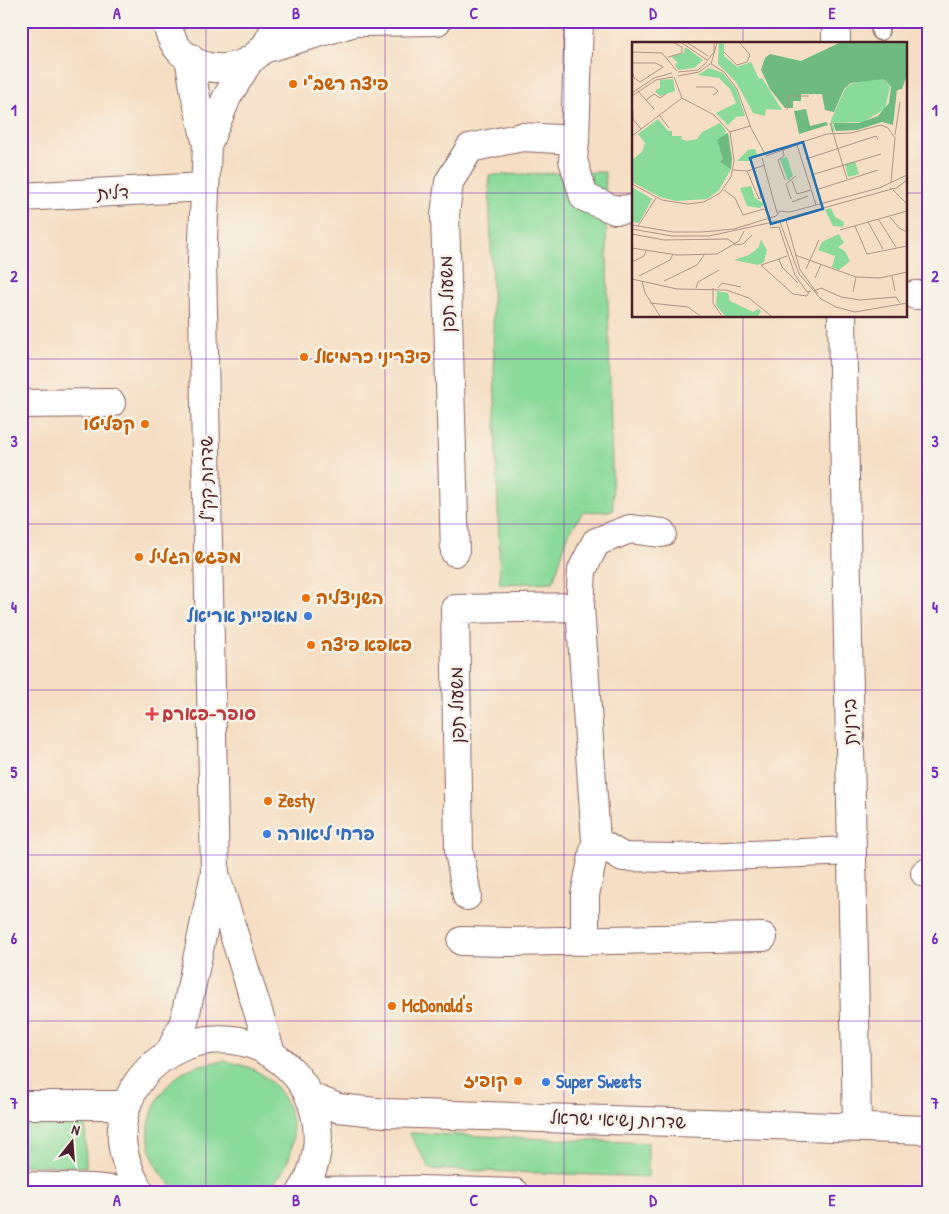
<svg xmlns="http://www.w3.org/2000/svg" width="949" height="1214" viewBox="0 0 949 1214" font-family="'Patrick Hand','Playpen Sans Hebrew',sans-serif">
<rect width="100%" height="100%" fill="#f7f3e8"/>
<filter id="ink" filterUnits="userSpaceOnUse"><feTurbulence type="fractalNoise" baseFrequency=".02" numOctaves="2"/><feDisplacementMap in="SourceGraphic" scale="10" xChannelSelector="R" yChannelSelector="G"/><feConvolveMatrix kernelMatrix="1 2 1 2 8 2 1 2 1" color-interpolation-filters="sRGB"/></filter>
<filter id="wash" filterUnits="userSpaceOnUse"><feTurbulence type="fractalNoise" baseFrequency=".0096" numOctaves="4" result="noise"/><feDisplacementMap in="SourceGraphic" scale="20" xChannelSelector="R" yChannelSelector="G"/><feGaussianBlur stdDeviation="1.12" result="paint"/><feColorMatrix in="noise" values="0 0 0 0 0 0 0 0 0 0 0 0 0 0 0 0 0 1.4 0 .05"/><feComposite in="paint" operator="in"/></filter>
<g filter="url(#wash)">
<rect width="100%" height="100%" fill="#f5dec3"/>
<path fill="#8ada99" stroke="#6a7c62" d="M 605,172 L 613,511 L 583,512 L 568,535 L 553,582 L 500,584 L 489,175 Z
M 225,1061 C 237,1064 250,1066 261,1074 C 303,1102 304,1164 262,1193 L 179,1193 C 170,1184 160,1175 155,1163 C 140,1130 153,1091 184,1072 C 196,1064 211,1063 225,1061 Z
M 85,1123 L 86,1167 L 21,1165 L 21,1124 Z
M 409,1133 L 648,1143 L 648,1177 L 430,1169 Z"/>
</g>
<g filter="url(#ink)">
<g fill="none" stroke-linecap="round" stroke-linejoin="round">
<g stroke="#866260" stroke-width="19">
<path id="service" d="M 880,21 L 880,32"/>
</g>
<g stroke="#866260" stroke-width="30">
<path id="minor" d="M 836,21 L 836,44
M 263,49 L 355,22 L 437,21
M 575,140 L 573,160 L 584,197 L 615,210 L 633,209
M 21,197 L 205,187
M 915,295 L 928,295
M 842,316 L 857,1127
M 21,404 L 111,403
M 455,552 L 445,215 L 449,182 L 470,148 L 522,137 L 575,140 L 579,21
M 580,607 L 596,841 L 623,857 L 676,858 L 852,851
M 925,873 L 928,873
M 467,896 L 459,851 L 455,609 L 580,607 L 582,570 L 596,542 L 630,529 L 662,533
M 462,941 L 509,942 L 763,937
M 585,941 L 585,895 L 596,841"/>
</g>
<g stroke="#866260" stroke-width="30">
<path id="tertiary" d="M 166,21 C 169,32 172,43 181,52 C 214,84 268,66 276,21
M 207,145 L 227,97 L 249,61
M 216,877 L 271,1053
M 170,1052 L 184,1022 L 215,873 L 202,263 L 207,145 L 195,93 L 189,57"/>
</g>
<g stroke="#866260" stroke-width="30">
<path id="secondary" d="M 311,1097 L 338,1108 L 385,1113 L 928,1130
M 21,1105 L 127,1105
M 21,1186 L 92,1188 L 139,1193
M 302,1191 L 420,1190 L 515,1193
M 140,1193 C 129,1173 120,1151 122,1128 C 128,1051 222,1012 281,1061 C 297,1074 309,1090 314,1110 C 322,1138 317,1168 301,1193"/>
</g>
<use href="#service" stroke="#fff" stroke-width="16"/>
<use href="#minor" stroke="#fff" stroke-width="28"/>
<use href="#tertiary" stroke="#fff" stroke-width="28"/>
<use href="#secondary" stroke="#fff" stroke-width="28"/>
</g>
</g>
<path fill="none" stroke="#7b2cbf" stroke-width="1" stroke-opacity="0.55" d="M 206,21 L 206,1193M 385,21 L 385,1193M 564,21 L 564,1193M 743,21 L 743,44M 21,193 L 633,193M 905,193 L 928,193M 743,316 L 743,1193M 21,359 L 928,359M 21,524 L 928,524M 21,690 L 928,690M 21,855 L 928,855M 21,1021 L 928,1021"/>
<g fill="#e8710a" stroke="#f7f3e8" stroke-width="2">
<circle cx="293" cy="84" r="5"/>
<circle cx="304" cy="357" r="5"/>
<circle cx="145" cy="424" r="5"/>
<circle cx="139" cy="557" r="5"/>
<circle cx="306" cy="598" r="5"/>
<circle cx="311" cy="645" r="5"/>
<circle cx="268" cy="801" r="5"/>
<circle cx="392" cy="1006" r="5"/>
<circle cx="518" cy="1081" r="5"/>
</g>
<g fill="#3f7fe0" stroke="#f7f3e8" stroke-width="2">
<circle cx="308" cy="616" r="5"/>
<circle cx="267" cy="834" r="5"/>
<circle cx="546" cy="1082" r="5"/>
</g>
<path fill="#e0444e" stroke="#f7f3e8" stroke-width="2" d="M149.5 706.5h5v5h5v5h-5v5h-5v-5h-5v-5h5z"/>
<g text-anchor="middle" stroke-width="5" stroke-linejoin="round" paint-order="stroke">
<g font-size="18" font-weight="bold" fill="#c56008" stroke="#f7f3e8" text-anchor="start">
<text x="303" y="90">פיצה רשב"י</text>
<text x="314" y="363">פיצריני כרמיאל</text>
<text x="135" y="430" text-anchor="end">קפליטו</text>
<text x="149" y="563">מפגש הגליל</text>
<text x="316" y="604">השניצליה</text>
<text x="321" y="651">פאפא פיצה</text>
<text x="278" y="807">Zesty</text>
<text x="402" y="1012">McDonald's</text>
<text x="508" y="1087" text-anchor="end">קופיז</text>
</g>
<g font-size="18" fill="#4a1f2b" stroke="#f7f3e8">
<text transform="translate(113 193) rotate(-3)" y="6">דלית</text>
<text transform="translate(447 294) rotate(-92)" y="6">משעול תפן</text>
<text transform="translate(207 479) rotate(-91)" y="6">שדרות קק"ל</text>
<text transform="translate(457 705) rotate(-91)" y="6">משעול תפן</text>
<text transform="translate(850 722) rotate(-91)" y="6">בירנית</text>
<text transform="translate(618 1120) rotate(2)" y="6">שדרות נשיאי ישראל</text>
</g>
<g font-size="18" font-weight="bold" fill="#366cbe" stroke="#f7f3e8" text-anchor="start">
<text x="298" y="622" text-anchor="end">מאפיית אריאל</text>
<text x="277" y="840">פרחי ליאורה</text>
<text x="556" y="1088">Super Sweets</text>
</g>
<g font-size="18" font-weight="bold" fill="#be3a42" stroke="#f7f3e8" text-anchor="start">
<text x="162" y="720">סופר-פארם</text>
</g>
</g>
<g transform="translate(632 42)">
<rect width="275" height="275" fill="#f5dec3"/>
<path d="M 87,1 L 92,2 L 92,14 L 105,25 L 119,20 L 127,37 L 130,36 L 150,68 L 134,67 L 133,74 L 121,71 L 104,40 L 86,22 ZM 53,5 L 71,18 L 62,26 L 46,28 L 43,22 L 46,21 L 39,14 L 52,11 ZM 77,26 L 91,31 L 104,47 L 113,74 L 104,75 L 96,83 L 84,71 L 104,61 L 98,47 L 87,36 L 66,33 ZM 41,37 L 43,49 L 28,54 L 23,49 L 28,46 L 28,38 ZM 238,37 L 252,37 L 258,45 L 253,67 L 231,80 L 200,81 L 203,89 L 199,89 L 199,78 L 213,47 L 219,42 ZM 26,77 L 36,89 L 40,89 L 40,94 L 50,94 L 49,97 L 55,99 L 65,97 L 70,90 L 88,81 L 94,89 L 92,92 L 96,91 L 99,127 L 87,148 L 75,157 L 44,159 L 28,155 L 0,140 L 0,118 L 10,110 L 13,101 L 6,92 ZM 123,107 L 125,113 L 117,119 L 105,119 L 116,108 ZM 155,115 L 161,134 L 156,139 L 148,117 ZM 223,119 L 227,132 L 216,135 L 213,122 ZM 119,144 L 123,156 L 132,162 L 128,166 L 115,164 L 108,146 ZM 0,145 L 20,157 L 7,181 L 0,180 ZM 199,166 L 203,175 L 212,180 L 211,185 L 201,184 L 193,168 ZM 207,192 L 212,201 L 206,205 L 213,209 L 218,219 L 207,228 L 200,225 L 203,214 L 186,208 L 190,200 ZM 129,198 L 135,208 L 132,220 L 126,223 L 102,218 L 117,213 L 126,206 ZM 85,249 L 96,251 L 98,259 L 121,270 L 126,267 L 129,269 L 126,274 L 93,274 L 84,263 Z" fill="#8ada99"/>
<path d="M 207,1 L 275,1 L 275,33 L 270,47 L 265,48 L 261,83 L 250,80 L 225,88 L 204,89 L 201,81 L 227,81 L 246,74 L 257,61 L 259,45 L 252,37 L 219,41 L 212,47 L 202,70 L 193,68 L 190,52 L 169,52 L 169,59 L 161,59 L 161,66 L 153,66 L 138,47 L 129,28 L 133,16 L 138,12 L 169,19 ZM 174,67 L 178,84 L 194,80 L 196,83 L 167,92 L 162,69 ZM 96,91 L 100,117 L 99,127 L 88,120 L 91,117 L 85,98 Z" fill="#6fba81"/>
<path fill="none" stroke="#b19286" stroke-width="1" d="M 50,1 L 75,18M 56,1 L 76,14M 0,10 L 30,11 L 45,29M 92,10 L 105,23 L 115,20 L 118,13 L 108,1M 36,15 L 50,11 L 50,5 L 42,1M 75,19 L 82,10 L 82,1M 0,21 L 24,21 L 31,25 L 8,40 L 2,36 L 0,28M 79,22 L 92,30 L 105,47 L 119,86 L 132,110M 79,22 L 85,1M 46,30 L 66,28 L 75,20M 46,34 L 67,30 L 78,22M 64,45 L 81,45 L 86,49 L 81,53M 6,49 L 22,67M 0,51 L 22,36 L 40,31M 0,54 L 24,38 L 41,35M 14,58 L 22,52 L 28,56 L 34,52M 1,68 L 1,77 L 9,87M 155,68 L 157,54 L 177,54M 27,73 L 37,86M 198,81 L 215,137M 98,90 L 118,84M 263,93 L 268,60M 0,94 L 50,56M 167,101 L 195,92 L 219,91 L 249,83 L 256,86 L 263,96 L 259,140M 151,107 L 152,114 L 146,118 L 153,138M 134,114 L 165,103 L 184,163M 130,116 L 145,171M 174,117 L 244,94 L 246,98M 101,128 L 115,129 L 133,123M 115,129 L 127,157 L 129,155 L 126,143M 179,133 L 249,112M 160,139 L 165,152 L 179,148M 0,142 L 30,158 L 55,162 L 72,160 L 88,151 L 99,135 L 102,119 L 98,90 L 82,73 L 50,56 L 42,35M 258,146 L 263,147 L 275,138M 92,148 L 103,156 L 111,173 L 132,167 L 135,170M 184,148 L 246,128M 261,148 L 275,162M 159,157 L 154,142 L 164,134M 160,160 L 176,154M 144,174 L 148,169 L 158,170 L 247,146 L 275,133M 258,175 L 267,186 L 275,190M 155,176 L 260,147M 154,178 L 168,228 L 186,252M 247,178 L 264,205M 148,180 L 167,232 L 189,257 L 204,265 L 223,270 L 275,261M 236,180 L 251,207M 0,183 L 41,190 L 70,190 L 102,187 L 144,174M 6,184 L 24,156M 223,184 L 235,212 L 275,204M 138,186 L 147,185 L 163,233 L 175,250 L 179,249M 0,187 L 40,194 L 77,194 L 146,179M 208,188 L 275,169M 0,192 L 32,198 L 96,197 L 103,202M 102,203 L 111,202 L 120,193M 0,206 L 45,213 L 85,212 L 107,199 L 112,189M 163,213 L 224,235 L 248,236 L 275,230M 155,214 L 147,217 L 150,225 L 166,241M 147,217 L 129,223 L 161,252 L 175,254 L 177,250M 0,220 L 12,214 L 14,209M 174,227 L 187,198M 7,234 L 38,218 L 41,212M 260,234 L 263,249M 183,236 L 189,222M 0,237 L 45,247 L 94,248 L 117,256 L 139,274M 10,239 L 13,251 L 28,274M 32,239 L 65,223 L 72,213M 64,246 L 66,240 L 87,228M 81,246 L 81,261 L 90,274M 86,246 L 90,241 L 109,245M 182,249 L 189,246 L 209,255 L 228,258 L 264,255 L 268,261M 221,250 L 224,235M 18,261 L 56,265 L 68,274"/>
<path fill="#1f6fb2" fill-opacity="0.15" stroke="#1f6fb2" stroke-width="2.5" d="M 171,100 L 191,167 L 139,182 L 118,116 Z"/>
<rect width="275" height="275" fill="none" stroke="#4a1f2b" stroke-width="2.5"/>
</g>
<rect width="949" height="1214" fill="none" stroke="#f7f3e8" stroke-width="55"/>
<g transform="translate(72 1142) rotate(17)" stroke="#f7f3e8" stroke-width="4" paint-order="stroke">
<path d="M0-4L9 19L0 12L-9 19Z" fill="#4a1f2b"/>
<text y="-8" font-size="14" font-weight="bold" text-anchor="middle" fill="#4a1f2b">N</text>
</g>
<rect x="28" y="28" width="894" height="1158" fill="none" stroke="#7b2cbf" stroke-width="2"/>
<g font-size="16" text-anchor="middle" font-weight="bold" fill="#7b2cbf">
<text x="117" y="19">A</text>
<text x="296" y="19">B</text>
<text x="474" y="19">C</text>
<text x="653" y="19">D</text>
<text x="832" y="19">E</text>
<text x="14" y="116">1</text>
<text x="935" y="116">1</text>
<text x="14" y="282">2</text>
<text x="935" y="282">2</text>
<text x="14" y="447">3</text>
<text x="935" y="447">3</text>
<text x="14" y="613">4</text>
<text x="935" y="613">4</text>
<text x="14" y="778">5</text>
<text x="935" y="778">5</text>
<text x="14" y="944">6</text>
<text x="935" y="944">6</text>
<text x="14" y="1109">7</text>
<text x="935" y="1109">7</text>
<text x="117" y="1206">A</text>
<text x="296" y="1206">B</text>
<text x="474" y="1206">C</text>
<text x="653" y="1206">D</text>
<text x="832" y="1206">E</text>
</g>
</svg>
